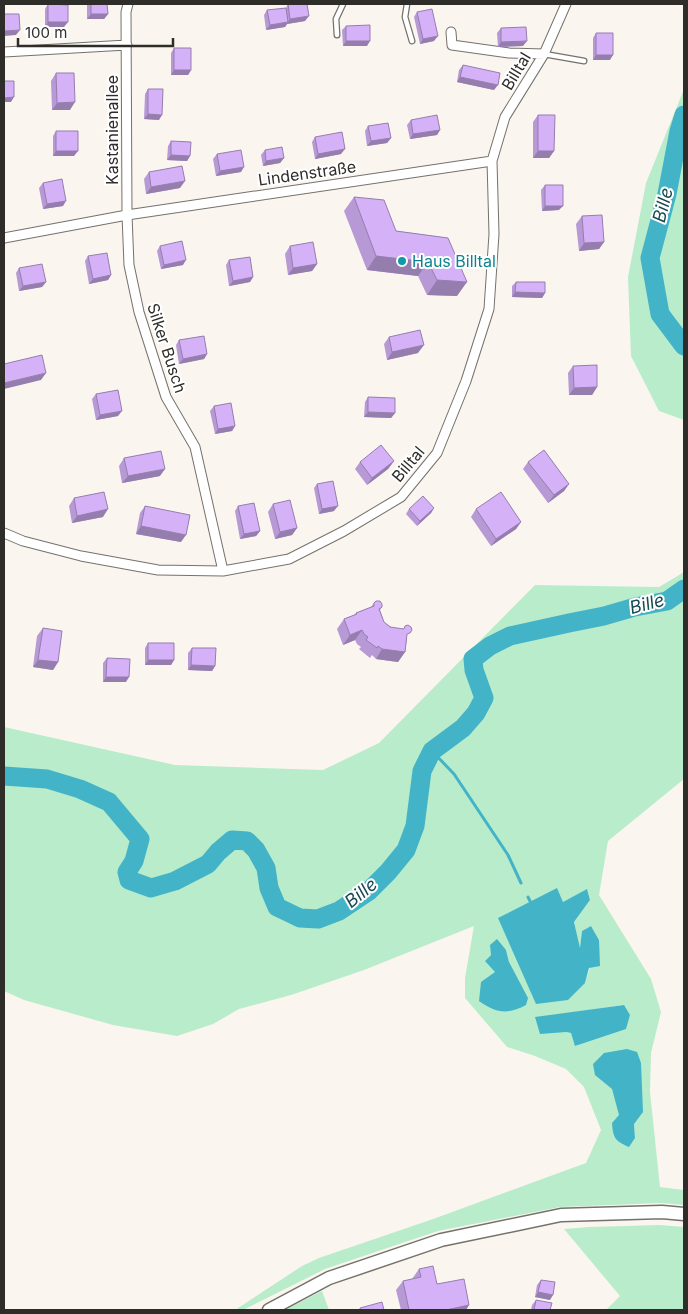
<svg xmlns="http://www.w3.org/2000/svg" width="688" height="1314" viewBox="0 0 688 1314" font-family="Inter,sans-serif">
<rect width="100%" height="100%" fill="#faf6ef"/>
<path fill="#b9ecca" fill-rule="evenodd" d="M 684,89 L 684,420 L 659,411 L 631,356 L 628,277 L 646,183 Z
M 684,572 L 684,779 L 608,841 L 599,895 L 651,979 L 661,1012 L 651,1053 L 650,1092 L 660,1187 L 684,1190 L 684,1205 L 661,1203 L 560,1207 L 438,1231 L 325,1269 L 243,1310 L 235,1310 L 302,1266 L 319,1258 L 436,1218 L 586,1163 L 601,1130 L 584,1087 L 566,1069 L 535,1056 L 507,1047 L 465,998 L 465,978 L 474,926 L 364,970 L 291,995 L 239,1009 L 213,1024 L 177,1036 L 113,1025 L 24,1000 L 4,991 L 4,727 L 175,765 L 323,770 L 379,743 L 535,585 L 659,587 ZM 556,888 L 563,902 L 587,890 L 590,900 L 574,922 L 580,950 L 582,931 L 591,926 L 599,940 L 585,983 ZM 506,950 L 509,962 L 485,961 L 491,955 ZM 623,1005 L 576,1046 L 571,1033 L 566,1032 L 535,1018 ZM 612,1089 L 634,1124 L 635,1138 L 620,1115 Z
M 660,1225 L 684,1227 L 684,1310 L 606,1310 L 620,1296 L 564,1229 L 589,1227 Z
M 322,1291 L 329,1310 L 285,1310 Z"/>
<path fill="#43b3c7" d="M 557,888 L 563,902 L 587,889 L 590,900 L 574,922 L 580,948 L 582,931 L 591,926 L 599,940 L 600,966 L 589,968 L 585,983 L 568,1000 L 536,1004 L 498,918 Z
M 497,939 L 506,950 L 509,962 L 528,998 L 526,1005 C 507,1015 496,1013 479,1001 L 481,982 L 495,972 L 485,961 L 491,955 L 490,945 Z
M 624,1005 L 630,1015 L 626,1029 L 575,1046 L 571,1033 L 566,1032 L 540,1034 L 535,1017 Z
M 627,1049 L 637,1052 L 641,1063 L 643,1112 L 634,1124 L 635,1138 L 629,1147 C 615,1141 613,1138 612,1123 L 619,1115 L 612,1089 L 595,1075 L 593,1064 L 604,1053 Z"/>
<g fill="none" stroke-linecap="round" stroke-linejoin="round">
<path stroke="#43b3c7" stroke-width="3" d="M 432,751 L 454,774 L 508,855 L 521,883
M 528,897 L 530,901"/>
<path stroke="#43b3c7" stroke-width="19" d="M 684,115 L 679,131 L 667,194 L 650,258 L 660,314 L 684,346
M 4,776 L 47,779 L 80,789 L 109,802 L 140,839 L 134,861 L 127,872 L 129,880 L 151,888 L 175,881 L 208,864 L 218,852 L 232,840 L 247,841 L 256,850 L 266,868 L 269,888 L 277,907 L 300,918 L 318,919 L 339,911 L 369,891 L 388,872 L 406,850 L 415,826 L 422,771 L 432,751 L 463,728 L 476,713 L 484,698 L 474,670 L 473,659 L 490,646 L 510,636 L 569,623 L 604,616 L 635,607 L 667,601 L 684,589"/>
<g stroke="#75716b" stroke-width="7">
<path id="lane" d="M 407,4 L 405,17 L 412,41
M 337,35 L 336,19 L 343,4
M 544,54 L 584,61"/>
</g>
<g stroke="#75716b" stroke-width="11">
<path id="street" d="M 128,4 L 126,12 L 127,215 L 129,265 L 139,312 L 166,397 L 195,447 L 223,571
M 451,32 L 452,45 L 509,53 L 544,54
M 4,52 L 127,45
M 4,238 L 127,215 L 492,161
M 4,533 L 23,541 L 81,556 L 158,570 L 223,571 L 289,559 L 344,531 L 401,497 L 437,453 L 466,381 L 489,309 L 494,234 L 492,161 L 505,117 L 544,54 L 566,4"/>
</g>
<g stroke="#75716b" stroke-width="15">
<path id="secondary" d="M 269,1310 L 329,1278 L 441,1240 L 561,1215 L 662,1212 L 684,1214"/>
</g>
<use href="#lane" stroke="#fff" stroke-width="4.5"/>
<use href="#street" stroke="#fff" stroke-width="9"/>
<use href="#secondary" stroke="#fff" stroke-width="12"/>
</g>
<path fill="#b799d5" d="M 48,4 L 64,27 L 45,27 L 45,9 Z
M 87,4 L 107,4 L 108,14 L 104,19 L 87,19 Z
M 288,4 L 305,21 L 287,24 L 285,27 L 266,30 L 264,15 L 267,10 L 286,8 Z
M 417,12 L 434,41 L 420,44 L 414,17 Z
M 346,26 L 367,46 L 343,46 L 342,30 Z
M 501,28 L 523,46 L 498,47 L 497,33 Z
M 596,33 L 610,60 L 593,60 L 593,38 Z
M 174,48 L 191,70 L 188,75 L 171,75 L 171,53 Z
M 463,65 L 494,90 L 457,82 L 459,70 Z
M 56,73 L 70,110 L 52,110 L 51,81 Z
M 148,89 L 159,120 L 144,119 L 145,94 Z
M 538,115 L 554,151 L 549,158 L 533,158 L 533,122 Z
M 411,120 L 440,130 L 437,135 L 410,139 L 407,125 Z
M 368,126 L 391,138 L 387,143 L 367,146 L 365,131 Z
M 56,131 L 74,156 L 53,156 L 53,136 Z
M 315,137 L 341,154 L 315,159 L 312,142 Z
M 171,141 L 190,156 L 187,161 L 167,160 L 168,146 Z
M 265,150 L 284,158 L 280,163 L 263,166 L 261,155 Z
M 217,154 L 241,172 L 216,176 L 213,159 Z
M 149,172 L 180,188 L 146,194 L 144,179 Z
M 43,183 L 63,206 L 43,209 L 39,188 Z
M 545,185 L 559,210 L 542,211 L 541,190 Z
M 354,197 L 396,231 L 448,238 L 457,296 L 427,295 L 418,276 L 367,270 L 344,211 Z
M 582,216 L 604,242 L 599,249 L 579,251 L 576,224 Z
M 160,246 L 183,265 L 161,269 L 157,251 Z
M 290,246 L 317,264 L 312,271 L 288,275 L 285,254 Z
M 88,256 L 111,275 L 108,280 L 89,284 L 85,261 Z
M 229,260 L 253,277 L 250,282 L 229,286 L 226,265 Z
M 19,268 L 46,282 L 42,287 L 19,291 L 16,273 Z
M 516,282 L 545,293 L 542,298 L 512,297 L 512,286 Z
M 389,337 L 418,353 L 387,360 L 384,344 Z
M 179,340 L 207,354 L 204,359 L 179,364 L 176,345 Z
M 573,366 L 597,387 L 592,395 L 569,395 L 568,373 Z
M 96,394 L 118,416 L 96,420 L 92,399 Z
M 368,397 L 395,413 L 391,418 L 364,417 L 365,402 Z
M 214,406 L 235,426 L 232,431 L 215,434 L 210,411 Z
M 124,458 L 160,476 L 122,483 L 119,466 Z
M 394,461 L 388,469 L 367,485 L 355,469 L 360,462 Z
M 528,462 L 569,484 L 564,491 L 548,503 L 523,469 Z
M 317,484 L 334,511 L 319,514 L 314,488 Z
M 74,498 L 103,517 L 72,523 L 69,506 Z
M 273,504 L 297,528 L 292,535 L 275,539 L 268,512 Z
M 145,506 L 181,542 L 136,534 L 140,513 Z
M 238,506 L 260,531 L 256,536 L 240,539 L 235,511 Z
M 434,508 L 431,513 L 417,526 L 406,514 L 409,509 Z
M 476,509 L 521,522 L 516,529 L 491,546 L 471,517 Z
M 374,603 L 382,607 L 380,610 L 384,622 L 407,638 L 405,652 L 398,662 L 376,659 L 372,655 L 370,658 L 359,649 L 361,647 L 357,644 L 355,640 L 343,645 L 337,629 L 344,619 L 354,615 L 356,613 L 371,607 Z
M 43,628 L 58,662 L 53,670 L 33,667 L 37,636 Z
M 148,643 L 174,660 L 171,665 L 145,665 L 145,648 Z
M 192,648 L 215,666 L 212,671 L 188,670 L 188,653 Z
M 107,658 L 126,682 L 103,682 L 103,663 Z
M 419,1269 L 437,1284 L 469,1305 L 466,1310 L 401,1310 L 396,1290 L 403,1281 L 412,1279 Z
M 541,1280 L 550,1300 L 535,1297 L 537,1285 Z
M 536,1300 L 550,1310 L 531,1310 L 532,1305 Z"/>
<path fill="#957dae" d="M 91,14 L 108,14 L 104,19 L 87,19 Z
M 309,16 L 305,21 L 287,24 L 285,27 L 266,30 L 270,25 L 288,22 L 290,19 Z
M 48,22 L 68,22 L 64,27 L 45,27 Z
M 20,30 L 16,35 L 4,36 L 4,31 Z
M 438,36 L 434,41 L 420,44 L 423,39 Z
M 346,41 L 370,41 L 367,46 L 343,46 Z
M 527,41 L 523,46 L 498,47 L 501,42 Z
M 596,55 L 613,55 L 610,60 L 593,60 Z
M 174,70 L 191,70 L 188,75 L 171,75 Z
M 460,77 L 498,85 L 494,90 L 457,82 Z
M 14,97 L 11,102 L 4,102 L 4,98 Z
M 75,102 L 70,110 L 52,110 L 57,103 Z
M 148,114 L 162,115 L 159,120 L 144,119 Z
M 440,130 L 437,135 L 410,139 L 413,134 Z
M 391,138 L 387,143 L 367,146 L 371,141 Z
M 345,149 L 341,154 L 315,159 L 318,154 Z
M 56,151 L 78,151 L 74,156 L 53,156 Z
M 538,151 L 554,151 L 549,158 L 533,158 Z
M 171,155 L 190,156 L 187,161 L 167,160 Z
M 284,158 L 280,163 L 263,166 L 266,161 Z
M 244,167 L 241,172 L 216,176 L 220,171 Z
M 185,181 L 180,188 L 146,194 L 151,187 Z
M 66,201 L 63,206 L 43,209 L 47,204 Z
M 545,206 L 563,206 L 559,210 L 542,211 Z
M 604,242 L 599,249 L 579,251 L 584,243 Z
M 376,256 L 428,262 L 418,276 L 367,270 Z
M 186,260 L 183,265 L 161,269 L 164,265 Z
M 317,264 L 312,271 L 288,275 L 293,268 Z
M 111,275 L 108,280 L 89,284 L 93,279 Z
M 253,277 L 250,282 L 229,286 L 233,281 Z
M 437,280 L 467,282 L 457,296 L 427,295 Z
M 46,282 L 42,287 L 19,291 L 23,286 Z
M 515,292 L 545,293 L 542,298 L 512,297 Z
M 424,345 L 418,353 L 387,360 L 392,352 Z
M 207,354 L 204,359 L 179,364 L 183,359 Z
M 46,373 L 41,380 L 4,389 L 4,383 Z
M 597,387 L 592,395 L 569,395 L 574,388 Z
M 122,411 L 118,416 L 96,420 L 100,415 Z
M 368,412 L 395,413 L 391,418 L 364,417 Z
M 235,426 L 232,431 L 215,434 L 218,429 Z
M 394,461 L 388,469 L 367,485 L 372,478 Z
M 165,469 L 160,476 L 122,483 L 128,476 Z
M 569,484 L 564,491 L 548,503 L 554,495 Z
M 338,506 L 334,511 L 319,514 L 322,509 Z
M 434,508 L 431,513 L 417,526 L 420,521 Z
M 108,509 L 103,517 L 72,523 L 77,516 Z
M 521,522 L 516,529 L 491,546 L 496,539 Z
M 141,526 L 186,535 L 181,542 L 136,534 Z
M 297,528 L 292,535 L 275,539 L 280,532 Z
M 260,531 L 256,536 L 240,539 L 244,534 Z
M 362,630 L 355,640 L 343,645 L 350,635 Z
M 382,649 L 405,652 L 398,662 L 376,659 Z
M 38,660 L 58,662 L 53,670 L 33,667 Z
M 148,660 L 174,660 L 171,665 L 145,665 Z
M 191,665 L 215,666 L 212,671 L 188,670 Z
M 106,677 L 129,677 L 126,682 L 103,682 Z
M 538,1292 L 553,1295 L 550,1300 L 535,1297 Z
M 469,1305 L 466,1310 L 446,1310 Z"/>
<path fill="#d5b2f8" stroke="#957dae" d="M 48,4 L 68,5 L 68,22 L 48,22 Z
M 91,4 L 107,4 L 108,14 L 91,14 Z
M 288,4 L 307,4 L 309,16 L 290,19 Z
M 286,8 L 288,22 L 270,25 L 267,10 Z
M 432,9 L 438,36 L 423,39 L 417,12 Z
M 4,14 L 19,14 L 20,30 L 4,31 Z
M 370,25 L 370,41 L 346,41 L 346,26 Z
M 526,27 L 527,41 L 501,42 L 501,28 Z
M 596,33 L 613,33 L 613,55 L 596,55 Z
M 174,48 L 191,48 L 191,70 L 174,70 Z
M 463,65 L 500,73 L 498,85 L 460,77 Z
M 56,73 L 74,73 L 75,102 L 57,103 Z
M 4,81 L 14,81 L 14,97 L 4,98 Z
M 148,89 L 163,89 L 162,115 L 148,114 Z
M 437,115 L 440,130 L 413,134 L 411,120 Z
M 538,115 L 555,115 L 554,151 L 538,151 Z
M 388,123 L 391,138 L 371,141 L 368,126 Z
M 56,131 L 78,131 L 78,151 L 56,151 Z
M 342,132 L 345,149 L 318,154 L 315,137 Z
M 171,141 L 191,142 L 190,156 L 171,155 Z
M 282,147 L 284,158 L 266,161 L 265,150 Z
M 241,150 L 244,167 L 220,171 L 217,154 Z
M 182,166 L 185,181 L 151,187 L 149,172 Z
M 62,179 L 66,201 L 47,204 L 43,183 Z
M 545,185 L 563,185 L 563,206 L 545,206 Z
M 354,197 L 384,200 L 396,231 L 448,238 L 467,282 L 437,280 L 428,262 L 376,256 Z
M 602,215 L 604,242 L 584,243 L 582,216 Z
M 182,241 L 186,260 L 164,265 L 160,246 Z
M 313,242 L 317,264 L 293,268 L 290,246 Z
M 107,253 L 111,275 L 93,279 L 88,256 Z
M 250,257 L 253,277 L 233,281 L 229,260 Z
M 42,264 L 46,282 L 23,286 L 19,268 Z
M 516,282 L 545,282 L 545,293 L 515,292 Z
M 420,330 L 424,345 L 392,352 L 389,337 Z
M 204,336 L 207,354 L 183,359 L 179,340 Z
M 42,355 L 46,373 L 4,383 L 4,364 Z
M 597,365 L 597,387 L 574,388 L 573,366 Z
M 118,390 L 122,411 L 100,415 L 96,394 Z
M 368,397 L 395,398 L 395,413 L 368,412 Z
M 231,403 L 235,426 L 218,429 L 214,406 Z
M 381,445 L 394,461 L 372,478 L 360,462 Z
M 544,450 L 569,484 L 554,495 L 528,462 Z
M 161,451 L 165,469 L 128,476 L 124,458 Z
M 333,481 L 338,506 L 322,509 L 317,484 Z
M 104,492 L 108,509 L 77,516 L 74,498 Z
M 501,492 L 521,522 L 496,539 L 476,509 Z
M 423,496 L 434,508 L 420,521 L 409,509 Z
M 290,500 L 297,528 L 280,532 L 273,504 Z
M 254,503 L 260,531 L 244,534 L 238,506 Z
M 145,506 L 190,515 L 186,535 L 141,526 Z
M 376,601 L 380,601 L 382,604 L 382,607 L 379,609 L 384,622 L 390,627 L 404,629 L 405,626 L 408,625 L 411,627 L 412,630 L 410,633 L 407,634 L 405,652 L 382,649 L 378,646 L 377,648 L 366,640 L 368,637 L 364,634 L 362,630 L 350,635 L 344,619 L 357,614 L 356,613 L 374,606 L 374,603 Z
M 43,628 L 62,631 L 58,662 L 38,660 Z
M 148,643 L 174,643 L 174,660 L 148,660 Z
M 192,648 L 216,648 L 215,666 L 191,665 Z
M 107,658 L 130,659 L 129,677 L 106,677 Z
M 433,1266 L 437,1284 L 464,1279 L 469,1305 L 446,1310 L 409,1310 L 403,1281 L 421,1277 L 419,1269 Z
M 541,1280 L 555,1282 L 553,1295 L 538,1292 Z
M 536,1300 L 552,1303 L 550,1310 L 534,1310 Z
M 382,1302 L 384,1310 L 360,1310 L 360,1308 Z"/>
<circle fill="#0f9aa8" stroke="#fff" stroke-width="2" cx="402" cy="261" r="5"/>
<g text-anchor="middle" stroke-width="4" stroke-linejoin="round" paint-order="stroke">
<g font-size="16" fill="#2e2d2a" stroke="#fff">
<text transform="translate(516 71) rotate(-59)" y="6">Billtal</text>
<text transform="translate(112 130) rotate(-90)" y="6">Kastanienallee</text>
<text transform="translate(307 173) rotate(-8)" y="6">Lindenstraße</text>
<text transform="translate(167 348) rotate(72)" y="6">Silker Busch</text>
<text transform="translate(408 464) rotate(-50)" y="6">Billtal</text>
</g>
<g font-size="16" fill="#0d838f" stroke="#fff" text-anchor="start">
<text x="412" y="267">Haus Billtal</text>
</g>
<g font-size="18" font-style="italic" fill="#194a53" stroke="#fff">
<text transform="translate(663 205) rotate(-76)" y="6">Bille</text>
<text transform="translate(647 604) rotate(-15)" y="6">Bille</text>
<text transform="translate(361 893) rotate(-39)" y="6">Bille</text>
</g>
</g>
<rect width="688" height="1314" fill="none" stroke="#2e2d2a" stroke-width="10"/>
<path d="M18 38v8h155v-8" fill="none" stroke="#2e2d2a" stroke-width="2.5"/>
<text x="25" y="38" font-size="15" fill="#2e2d2a" stroke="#ffffff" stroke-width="4" paint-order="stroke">100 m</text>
</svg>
